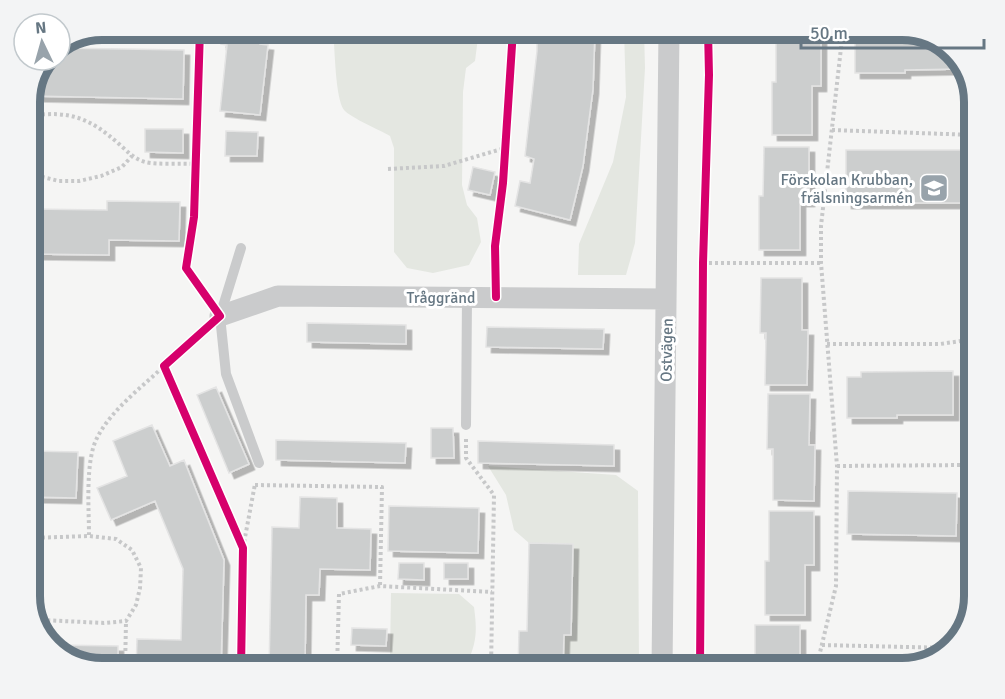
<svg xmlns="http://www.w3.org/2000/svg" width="1005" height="699" viewBox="0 0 1005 699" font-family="Signika,sans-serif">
<defs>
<filter id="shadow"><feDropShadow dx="5.5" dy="5.5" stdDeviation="0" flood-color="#0004"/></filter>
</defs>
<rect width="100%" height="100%" fill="#f5f5f4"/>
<path fill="#e4e7e1" d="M 333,30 L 479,30 L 475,61 L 466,68 L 463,92 L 462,185 L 467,205 L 477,218 L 481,242 L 469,265 L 433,273 L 407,268 L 394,252 L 394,148 L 390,136 C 380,130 351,118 344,110 C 335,98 335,47 333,30 Z
M 624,30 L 644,30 L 645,68 L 635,243 L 626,275 L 578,275 L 579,244 L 613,162 L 626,97 Z
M 488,466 L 616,475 L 638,491 L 639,669 L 563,669 L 564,635 L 571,635 L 573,544 L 529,543 L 514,530 L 506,495 Z
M 391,593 L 459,594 L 474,607 C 477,630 477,640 468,662 L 459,666 L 427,664 L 399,664 L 390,657 Z"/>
<path fill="#cccece" stroke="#e4e4e4" stroke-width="1.5" filter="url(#shadow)" d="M 222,30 L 262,30 L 260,44 L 268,45 L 260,115 L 220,111 L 227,45 L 221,44 Z
M 537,30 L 595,30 L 593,89 L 583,166 L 570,220 L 515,206 L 520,181 L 530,183 L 534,159 L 525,156 L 537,51 Z
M 869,30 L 903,30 L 943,42 L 961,63 L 961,69 L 905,70 L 905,73 L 855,73 L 855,32 L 869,31 Z
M 776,32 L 821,32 L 821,86 L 812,86 L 812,135 L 772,135 L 772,82 L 776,82 Z
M 60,48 L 184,50 L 183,99 L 31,96 L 47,60 L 60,60 Z
M 145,129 L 183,129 L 183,153 L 145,152 Z
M 226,131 L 258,132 L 257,156 L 225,156 Z
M 764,147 L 809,147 L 809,201 L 800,201 L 800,250 L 759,250 L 759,196 L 763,196 Z
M 846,150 L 963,150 L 964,203 L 846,203 Z
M 473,167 L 495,172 L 490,195 L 468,190 Z
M 107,201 L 180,202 L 179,241 L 109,240 L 109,255 L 30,254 L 30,209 L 107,210 Z
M 761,278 L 802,278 L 802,330 L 808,330 L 807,385 L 765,385 L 766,333 L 760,333 Z
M 307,323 L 406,325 L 406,344 L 307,342 Z
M 487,327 L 604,329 L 603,349 L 486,347 Z
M 953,371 L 953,415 L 897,415 L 897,418 L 847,418 L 847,377 L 861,377 L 861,372 Z
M 216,387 L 249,464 L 229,473 L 197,395 Z
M 768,394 L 810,394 L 809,445 L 815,445 L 814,501 L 773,500 L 773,449 L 767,449 Z
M 152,425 L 170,466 L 184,460 L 224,560 L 221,667 L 200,667 L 200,669 L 136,669 L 137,639 L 181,640 L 183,569 L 155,501 L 111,520 L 97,488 L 127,476 L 113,441 Z
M 431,428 L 453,428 L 454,458 L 431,458 Z
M 276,440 L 406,443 L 405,463 L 276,460 Z
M 478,441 L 614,445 L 614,466 L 478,463 Z
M 30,451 L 78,452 L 76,498 L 30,497 Z
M 848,491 L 957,493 L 956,536 L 847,534 Z
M 300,497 L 337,498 L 337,528 L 371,529 L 370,570 L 320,569 L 319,595 L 306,595 L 305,664 L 319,664 L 319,669 L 269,669 L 272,527 L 299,528 Z
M 389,506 L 479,508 L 478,553 L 388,551 Z
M 769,511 L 814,511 L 814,565 L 805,565 L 805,615 L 765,615 L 765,561 L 769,561 Z
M 529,543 L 573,544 L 571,635 L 564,635 L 563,669 L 518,669 L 519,631 L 527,631 Z
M 399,563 L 424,563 L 424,580 L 398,579 Z
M 444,563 L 468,563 L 468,579 L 444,579 Z
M 755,625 L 800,625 L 800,669 L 755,669 Z
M 352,628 L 387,629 L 386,646 L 351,645 Z
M 55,645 L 118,646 L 118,669 L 102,669 L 62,657 Z"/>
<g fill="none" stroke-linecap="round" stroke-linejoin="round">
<path stroke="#c7c8c9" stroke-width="4" stroke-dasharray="3 3" stroke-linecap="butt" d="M 30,116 C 69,110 90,118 119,144 C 127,151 134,159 145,162 C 156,165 183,163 196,164
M 832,130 L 975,135
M 388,169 L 444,166 L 505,148
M 30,174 L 59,181 L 79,181 L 101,176 L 122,167 L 132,156
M 703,263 L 821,263
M 827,344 L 940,344 L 975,339
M 466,439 L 466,458 L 494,495 L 491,669
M 837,466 L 964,465 L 975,460
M 255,485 L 382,487 L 380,586
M 89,535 C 89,509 85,461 97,438 C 111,410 141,388 164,366
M 30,538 L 89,536 L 116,539 L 132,550 L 141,568 L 140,588 L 136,605 L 126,621 L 104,623 L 41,620
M 243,548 L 255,484
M 962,637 L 964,574 L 964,352 L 972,339 L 975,250
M 822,645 L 951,648
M 125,669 L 126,622
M 337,669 L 339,594 L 380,586 L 492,592
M 816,669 L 836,586 L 837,466 L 821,263 L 821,226 L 843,30"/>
<path stroke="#cacbcc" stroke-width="10" d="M 241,248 L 220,316 L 226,374 L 259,463
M 466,425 L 467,297"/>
<path stroke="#cacbcc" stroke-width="21" d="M 220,316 L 278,296 L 666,299
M 662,669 L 669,30"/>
<g stroke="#fff" stroke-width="11">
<path id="cycleway" d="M 200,30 L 194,217 L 186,268 L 220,316 L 164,366 L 243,548 L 241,669
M 496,297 L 495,246 L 503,183 L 513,30
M 700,669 L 703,263 L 709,75 L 708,30"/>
</g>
<use href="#cycleway" stroke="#d6006c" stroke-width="8"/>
</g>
<defs>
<g id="school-square" transform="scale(1.5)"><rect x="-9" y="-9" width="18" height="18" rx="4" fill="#98a3ab" stroke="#fff"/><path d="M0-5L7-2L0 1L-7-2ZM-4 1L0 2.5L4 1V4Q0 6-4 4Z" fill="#fff"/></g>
</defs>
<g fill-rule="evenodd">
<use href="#school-square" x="934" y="188"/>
</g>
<g text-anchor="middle" stroke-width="6" stroke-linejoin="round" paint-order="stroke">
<g font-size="16" fill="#667783" stroke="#fff" text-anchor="end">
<text x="913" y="185">Förskolan Krubban,<tspan x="913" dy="18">frälsningsarmén</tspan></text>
</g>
<g font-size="16" fill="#667783" stroke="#fff">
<text x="441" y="303">Tråggränd</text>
<text transform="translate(666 350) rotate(-89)" y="6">Ostvägen</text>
</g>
</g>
<path d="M0 0H1005V699H0ZM102 40H902A62 62 0 0 1 964 102V596A62 62 0 0 1 902 658H102A62 62 0 0 1 40 596V102A62 62 0 0 1 102 40Z" fill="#f3f4f5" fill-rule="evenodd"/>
<path fill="none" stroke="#667783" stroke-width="8" d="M102 40H902A62 62 0 0 1 964 102V596A62 62 0 0 1 902 658H102A62 62 0 0 1 40 596V102A62 62 0 0 1 102 40Z"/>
<g transform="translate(42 42) rotate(355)"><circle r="28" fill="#ffffff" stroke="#c2c9cd" stroke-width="1.5"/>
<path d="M0-4.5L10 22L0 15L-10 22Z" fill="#98a3ab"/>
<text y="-9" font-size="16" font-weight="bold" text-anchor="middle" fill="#667783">N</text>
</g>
<path d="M801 39v9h183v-9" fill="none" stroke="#667783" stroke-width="3"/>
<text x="810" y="39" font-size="18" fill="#667783" stroke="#ffffff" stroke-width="4.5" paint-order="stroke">50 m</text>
</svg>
